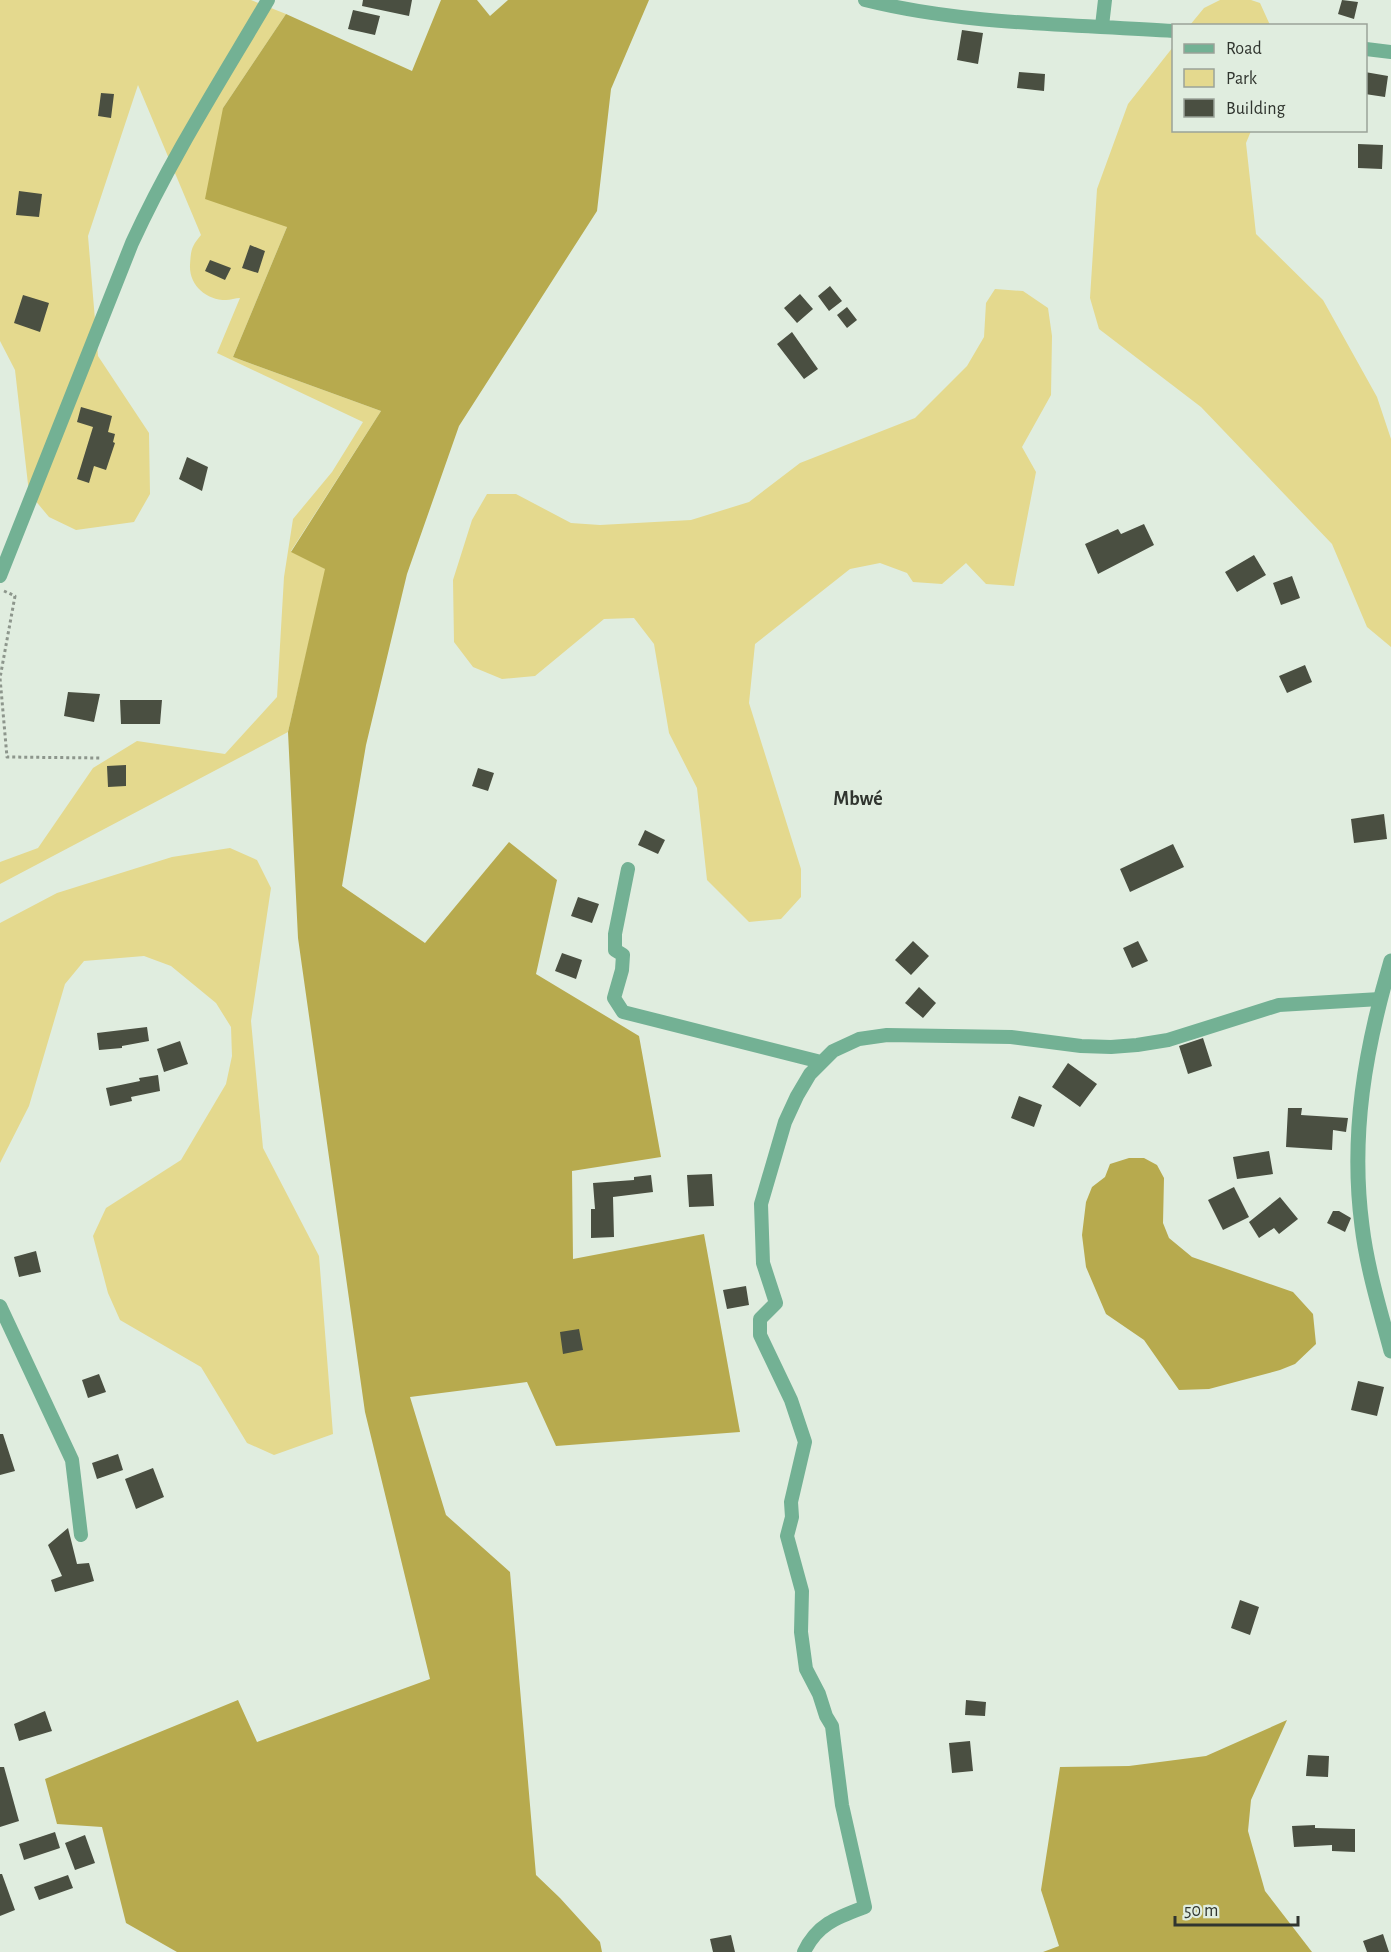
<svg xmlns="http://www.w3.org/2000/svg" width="1391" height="1952" viewBox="0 0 1391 1952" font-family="'Alegreya Sans',sans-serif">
<rect width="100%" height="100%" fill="#e0eddf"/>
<path fill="#e4d98e" d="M 0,0 L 251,0 L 286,14 L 223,108 L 287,227 L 233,357 L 381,411 L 291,551 L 326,569 L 288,732 L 0,884 L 0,862 L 38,848 L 93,768 L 137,741 L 225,754 L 277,697 L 284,577 L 293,519 L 332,472 L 363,422 L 217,353 L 240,298 C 236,298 230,300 226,300 C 206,300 189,285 190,265 C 191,250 191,247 201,235 L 138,85 L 88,236 L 98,356 L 149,433 L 150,494 L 134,522 L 76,530 L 49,517 L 29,493 L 15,370 L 0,341 Z
M 1220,0 L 1251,0 L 1260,3 L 1270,25 L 1190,25 L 1204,8 Z
M 1173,47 L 1174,130 L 1251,131 L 1246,143 L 1256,234 L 1323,300 L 1377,397 L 1391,439 L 1391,647 L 1367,627 L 1332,544 L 1201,407 L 1099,329 L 1090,298 L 1097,189 L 1128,104 Z
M 995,289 L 1023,291 L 1048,308 L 1052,336 L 1051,395 L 1022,447 L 1036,472 L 1014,586 L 986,584 L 966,563 L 942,584 L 913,582 L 907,573 L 880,563 L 850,569 L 755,644 L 749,703 L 801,869 L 801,897 L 781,919 L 749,922 L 707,880 L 697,788 L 669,733 L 654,644 L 634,618 L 604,619 L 535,676 L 502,679 L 473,667 L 454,642 L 453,580 L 472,520 L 487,494 L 516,494 L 571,523 L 600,525 L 691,520 L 749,502 L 800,463 L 915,418 L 967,366 L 984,337 L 986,303 Z
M 230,848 L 257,860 L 271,888 L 251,1021 L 263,1148 L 319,1256 L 333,1434 L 274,1455 L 247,1443 L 201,1367 L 120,1320 L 108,1293 L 93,1236 L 106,1208 L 181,1160 L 226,1084 L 232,1056 L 231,1027 L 216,1003 L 171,966 L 144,956 L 84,961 L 65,984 L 29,1106 L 0,1163 L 0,923 L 57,893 L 172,857 Z"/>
<path fill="#b7aa4e" d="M 441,0 L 477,0 L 490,16 L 508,0 L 649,0 L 611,89 L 597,211 L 459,426 L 407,574 L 366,745 L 342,886 L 425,943 L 509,842 L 557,880 L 536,974 L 639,1036 L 661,1157 L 572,1171 L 573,1259 L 704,1234 L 740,1432 L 556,1446 L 527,1382 L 410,1397 L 446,1515 L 510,1572 L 536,1875 L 560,1898 L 600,1942 L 602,1952 L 177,1952 L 126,1923 L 102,1827 L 57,1824 L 45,1779 L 238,1700 L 257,1742 L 430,1679 L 365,1412 L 298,938 L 288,732 L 325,569 L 291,552 L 381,411 L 233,357 L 287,227 L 205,199 L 223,108 L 286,14 L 412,71 Z
M 1129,1158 L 1144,1158 L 1157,1165 L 1164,1178 L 1163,1223 L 1169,1238 L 1192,1257 L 1293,1292 L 1313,1314 L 1316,1344 L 1295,1364 L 1280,1370 L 1209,1389 L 1179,1390 L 1144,1340 L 1106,1314 L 1086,1267 L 1082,1235 L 1086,1202 L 1092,1187 L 1105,1177 L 1110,1164 Z
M 1287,1720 L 1251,1800 L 1248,1831 L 1265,1891 L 1312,1952 L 1043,1952 L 1059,1946 L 1041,1890 L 1060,1767 L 1129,1766 L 1206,1756 Z"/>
<path fill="#4a4f41" d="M 363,0 L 412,0 L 409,16 L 362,6 Z
M 1342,0 L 1358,2 L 1354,19 L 1338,14 Z
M 353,10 L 380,16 L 375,35 L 348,29 Z
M 962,30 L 983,33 L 978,64 L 957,60 Z
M 1019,72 L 1045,74 L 1044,91 L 1017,88 Z
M 1365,72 L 1388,76 L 1385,97 L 1365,94 Z
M 101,93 L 114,94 L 111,118 L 98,116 Z
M 1358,144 L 1383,145 L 1382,169 L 1358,168 Z
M 19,191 L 42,194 L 39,217 L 16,215 Z
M 250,245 L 265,251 L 258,273 L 242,268 Z
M 210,260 L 231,268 L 225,280 L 205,271 Z
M 830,286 L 842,301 L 829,311 L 818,296 Z
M 800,294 L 813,309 L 797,323 L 784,308 Z
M 23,295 L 49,303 L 40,332 L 14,323 Z
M 847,307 L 857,320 L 847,328 L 837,315 Z
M 792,332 L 818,369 L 804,379 L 777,344 Z
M 81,407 L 112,416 L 108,432 L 115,434 L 113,442 L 115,443 L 106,470 L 94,466 L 89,483 L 77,479 L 93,427 L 77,422 Z
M 187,457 L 208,467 L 202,491 L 179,479 Z
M 1144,524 L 1154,545 L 1098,574 L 1085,544 L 1118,529 L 1121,534 Z
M 1254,555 L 1266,575 L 1237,592 L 1225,572 Z
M 1292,576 L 1300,598 L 1281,605 L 1273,583 Z
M 1305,665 L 1312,682 L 1287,693 L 1279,676 Z
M 68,692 L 100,694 L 94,722 L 64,716 Z
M 120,700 L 162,700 L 160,724 L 121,724 Z
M 126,765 L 126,786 L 108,787 L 107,766 Z
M 478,768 L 494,773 L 488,791 L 472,786 Z
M 1384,814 L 1387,839 L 1354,843 L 1351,819 Z
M 645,830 L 665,840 L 658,854 L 638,845 Z
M 1173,844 L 1184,867 L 1130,892 L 1120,869 Z
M 578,897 L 599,904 L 592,923 L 571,916 Z
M 913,941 L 929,956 L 911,975 L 895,960 Z
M 1138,941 L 1148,961 L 1132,968 L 1123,948 Z
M 562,953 L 582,960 L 576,979 L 555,971 Z
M 919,987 L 936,1003 L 923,1018 L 905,1003 Z
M 147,1027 L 149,1041 L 122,1046 L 122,1048 L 99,1050 L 97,1033 Z
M 1203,1038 L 1212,1066 L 1188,1074 L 1179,1046 Z
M 180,1041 L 188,1064 L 164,1072 L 157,1049 Z
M 1068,1063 L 1097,1084 L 1080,1107 L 1052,1087 Z
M 158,1075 L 160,1091 L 131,1097 L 132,1101 L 110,1106 L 106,1088 L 140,1081 L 139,1078 Z
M 1019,1096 L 1042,1105 L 1034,1127 L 1011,1118 Z
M 1288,1108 L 1302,1108 L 1301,1115 L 1348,1118 L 1346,1132 L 1333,1130 L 1332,1150 L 1286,1147 Z
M 1269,1151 L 1273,1174 L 1237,1179 L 1233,1157 Z
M 712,1174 L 714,1206 L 689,1207 L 687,1175 Z
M 651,1175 L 653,1192 L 613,1197 L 614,1237 L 591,1238 L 591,1209 L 595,1209 L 593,1183 L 634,1180 L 634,1177 Z
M 1234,1187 L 1249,1217 L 1223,1230 L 1208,1200 Z
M 1280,1197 L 1298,1219 L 1279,1234 L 1274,1228 L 1259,1238 L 1249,1222 Z
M 1333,1211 L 1339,1211 L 1351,1218 L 1345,1232 L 1327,1223 Z
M 36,1251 L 41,1272 L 19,1277 L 14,1257 Z
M 746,1286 L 749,1305 L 727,1309 L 723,1290 Z
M 579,1329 L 583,1350 L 563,1354 L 560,1332 Z
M 99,1374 L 106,1392 L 88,1398 L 82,1380 Z
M 1358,1381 L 1384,1387 L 1377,1416 L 1351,1410 Z
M 0,1434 L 3,1434 L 15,1471 L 0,1475 Z
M 118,1454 L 123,1470 L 97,1479 L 92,1463 Z
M 153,1468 L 164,1497 L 136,1509 L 125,1479 Z
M 68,1528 L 77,1564 L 89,1563 L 94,1581 L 55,1592 L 51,1580 L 62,1576 L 48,1545 Z
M 1240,1600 L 1259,1607 L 1250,1635 L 1231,1628 Z
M 966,1700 L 986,1702 L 985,1716 L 965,1715 Z
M 45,1711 L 52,1731 L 19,1741 L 14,1724 Z
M 970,1741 L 973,1771 L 952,1773 L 949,1743 Z
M 1308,1755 L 1329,1756 L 1328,1777 L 1306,1776 Z
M 0,1767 L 4,1767 L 19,1821 L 0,1827 Z
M 1315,1825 L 1315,1828 L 1355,1829 L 1355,1852 L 1332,1851 L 1332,1845 L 1294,1847 L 1292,1826 Z
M 55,1832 L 60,1848 L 24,1860 L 19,1844 Z
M 85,1835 L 95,1863 L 75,1870 L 65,1843 Z
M 0,1874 L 2,1874 L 15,1910 L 0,1916 Z
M 68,1875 L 73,1888 L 39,1900 L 34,1887 Z
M 1383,1934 L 1389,1952 L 1367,1952 L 1363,1941 Z
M 731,1935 L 735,1952 L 713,1952 L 710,1939 Z"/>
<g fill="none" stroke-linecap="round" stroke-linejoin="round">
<path stroke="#8d968c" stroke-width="3" stroke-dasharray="3 3" stroke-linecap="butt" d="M 4,591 L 15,596 L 0,678 L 7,757 L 100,758"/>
<path stroke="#73b194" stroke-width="14" d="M 865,0 C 965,25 1070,24 1174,31
M 1102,26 L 1105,0
M 1366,49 L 1391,52
M 0,576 L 132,243 C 171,158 221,80 268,0
M 628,869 L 615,934 L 615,950 L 623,955 L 622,970 L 614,998 L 623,1012 L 821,1062
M 0,1306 L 72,1460 L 81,1535
M 804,1952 C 817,1924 838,1917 865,1907 L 842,1805 L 832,1726 L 826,1716 L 819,1694 L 806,1669 L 801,1632 L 802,1591 L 787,1536 L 792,1517 L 791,1502 L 805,1442 L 791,1400 L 760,1335 L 760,1319 L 776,1303 L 763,1263 L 761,1204 L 785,1122 L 797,1096 L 810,1074 L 833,1051 L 859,1039 L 887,1035 L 1011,1037 L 1081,1046 L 1111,1047 L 1137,1045 L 1168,1040 L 1279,1005 L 1380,999"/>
<path stroke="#73b194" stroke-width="15" d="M 1391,961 C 1365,1049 1350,1135 1362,1226 C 1367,1268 1380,1310 1391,1351"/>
</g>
<g text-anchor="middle" stroke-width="6" stroke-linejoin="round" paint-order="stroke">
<g font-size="20" font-weight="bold" fill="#30352f" stroke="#e0eddf">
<text x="858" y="805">Mbwé</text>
</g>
</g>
<rect x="1172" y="24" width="195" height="108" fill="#e0eddf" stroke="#9aa399" stroke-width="1.5"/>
<rect x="1184" y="44" width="30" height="9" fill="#73b194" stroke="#9aa399" stroke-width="1.5"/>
<text x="1226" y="54" font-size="18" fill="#30352f">Road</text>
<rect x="1184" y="69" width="30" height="18" fill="#e4d98e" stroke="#9aa399" stroke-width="1.5"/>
<text x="1226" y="84" font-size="18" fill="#30352f">Park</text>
<rect x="1184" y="99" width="30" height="18" fill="#4a4f41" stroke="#9aa399" stroke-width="1.5"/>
<text x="1226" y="114" font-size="18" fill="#30352f">Building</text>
<path d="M1175 1916v9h123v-9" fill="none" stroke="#30352f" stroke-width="3"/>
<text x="1184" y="1916" font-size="18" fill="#30352f" stroke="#e0eddf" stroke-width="4.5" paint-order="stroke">50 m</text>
</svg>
